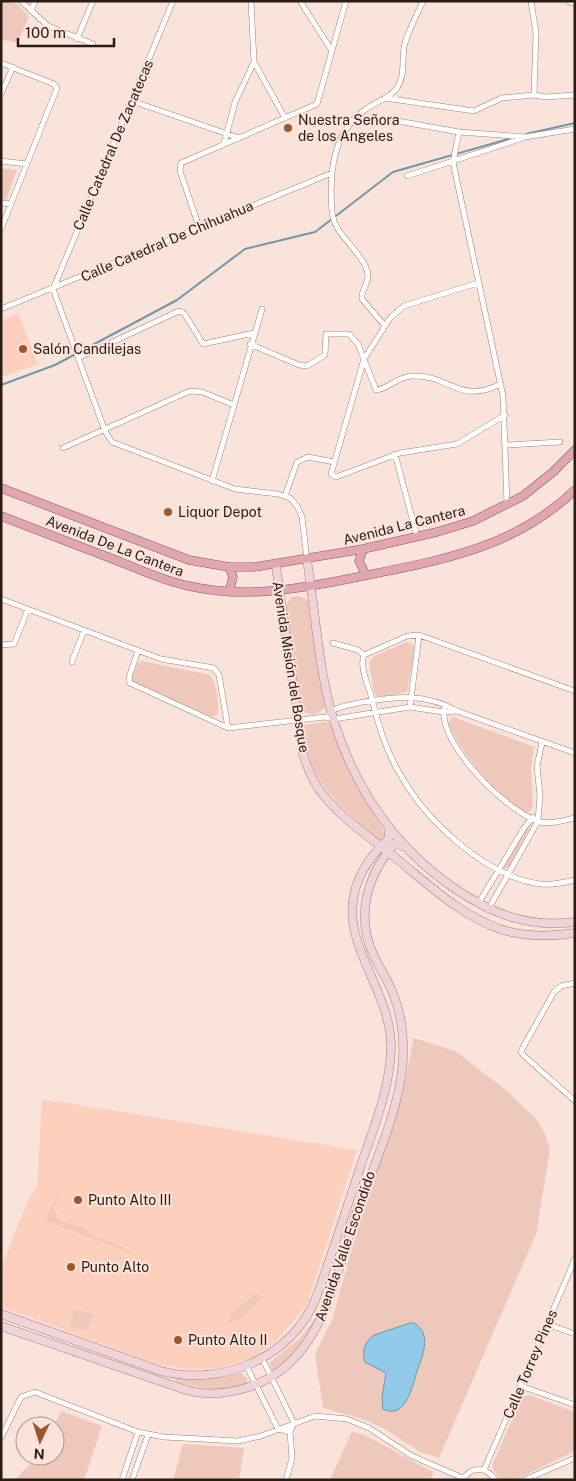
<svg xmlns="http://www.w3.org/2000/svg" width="576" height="1481" viewBox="0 0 576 1481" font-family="'Public Sans',sans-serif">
<rect width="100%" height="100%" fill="#fae3da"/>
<path fill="#fdd0be" d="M 18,313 L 38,364 L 1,377 L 1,320 Z
M 42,1099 L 357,1150 L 307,1305 L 276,1341 L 252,1358 L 218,1368 L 192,1370 L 157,1364 L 1,1307 L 1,1268 L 27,1202 L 37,1185 Z"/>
<path fill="#eec9bb" d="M 1,1 L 17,4 L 29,16 L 18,43 L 1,39 Z
M 1,168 L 17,170 L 6,200 L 1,199 Z
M 298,596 L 307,599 L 309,603 L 326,704 C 322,715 309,717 301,710 L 286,605 L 291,597 Z
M 407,642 L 413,645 L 415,649 L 407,692 L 378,698 L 374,692 L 369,662 L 374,656 Z
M 142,661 L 210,675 C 216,682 220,706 217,715 L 210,716 L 135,684 L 132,679 L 137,664 Z
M 453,717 L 534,747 L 531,769 L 533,806 L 529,812 C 521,813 515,806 509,801 C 483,780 465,756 449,726 L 448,722 Z
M 325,722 L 330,722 L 350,772 L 386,835 L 382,841 C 371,836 361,825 352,817 C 325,791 303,765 304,725 Z
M 528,826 L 529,830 L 508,868 L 503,869 L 526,827 Z
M 414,1038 L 455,1051 L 506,1090 L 536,1119 L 544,1132 L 550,1149 L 536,1234 L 439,1458 L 420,1452 L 385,1429 L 366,1420 L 323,1408 L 315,1354 L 332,1320 L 364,1206 L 404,1086 Z
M 62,1186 L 54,1208 L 59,1220 L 85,1229 L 90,1234 L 132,1251 L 131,1253 L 47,1221 L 46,1218 Z
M 257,1293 L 262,1297 L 243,1317 L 226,1326 L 231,1313 Z
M 75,1309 L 93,1315 L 87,1331 L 69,1326 Z
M 320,1312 C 314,1333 293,1359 275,1371 L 272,1370 L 269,1363 L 300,1338 Z
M 241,1373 L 247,1378 L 247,1385 C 223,1392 199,1390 175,1381 L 175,1379 L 206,1380 Z
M 529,1395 L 575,1412 L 575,1451 L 515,1480 L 500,1480 L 493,1469 L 493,1463 L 522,1397 Z
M 61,1411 L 102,1426 L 84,1480 L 15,1480 L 37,1456 L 55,1456 L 54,1426 Z
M 352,1431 C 381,1440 406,1460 434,1472 L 430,1480 L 330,1480 Z
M 183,1444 L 244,1448 L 239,1480 L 173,1480 Z"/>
<path fill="#91cbe9" stroke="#7296aa" d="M 410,1323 L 414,1323 C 431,1333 424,1353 418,1368 C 413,1382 407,1421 383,1409 L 382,1397 L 386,1373 L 365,1362 C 361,1352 365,1341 374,1335 Z"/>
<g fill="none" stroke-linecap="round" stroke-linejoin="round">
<path stroke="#7296aa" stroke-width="2" d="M 526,134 L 575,123
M 1,385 L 55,365 L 177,300 L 245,249 L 315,232 L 393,172 L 512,138"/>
<g stroke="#a38174" stroke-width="6">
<path id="street" d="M 21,1 L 48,26 L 93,44
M 173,1 L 53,289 L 105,431 L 112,442 L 235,489 L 278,494 L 290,498 L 297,506 L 302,517 L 307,560
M 300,1 L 332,51
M 531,1 L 536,33 L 534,95
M 568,1 L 575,4
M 31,11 L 35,1
M 77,39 L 93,1
M 254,62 L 285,118
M 1,63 L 54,84 L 57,88 L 1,229
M 1,94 L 13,67
M 385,98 L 474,111 L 502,98 L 534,95 L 546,97 L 575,95
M 132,101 L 239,138
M 353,120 L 392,120 L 459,132 L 525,137 L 575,129
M 459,132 L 453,162 L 503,396 L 507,504
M 224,144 L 235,102 L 254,62 L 251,1
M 1,161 L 27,164
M 407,176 L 523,138
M 1,203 L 11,204
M 199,227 L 180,171 L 181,163 L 317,104 L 346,1
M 478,283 L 404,306 L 390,318 L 364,359 L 331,474 L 336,477 L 400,453 L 457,444 L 505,415
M 1,309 L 332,173
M 385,326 L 362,299 C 361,288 371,282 367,270 C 360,249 334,235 332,212 C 329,173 332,133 366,109 C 376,102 390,98 397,88 C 406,75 401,58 405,43 C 409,29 417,15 423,1
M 250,344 L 299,365 L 307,366 L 325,355 L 326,334 L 349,334 L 358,344 L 376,390 C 389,389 398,376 412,376 C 449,374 458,405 501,384
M 78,358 L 179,311 L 184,313 L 203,344 L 254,333
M 506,445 L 560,442
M 63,448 L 190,391 L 202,392 L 234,405
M 395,454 L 417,537
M 212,481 L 262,309
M 285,496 L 297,462 L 308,457 L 334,462
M 1,599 L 161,659 L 214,668 L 219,675 L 228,728
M 333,643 L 358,650 L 364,655
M 1,645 L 14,644 L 28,609
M 138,651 L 129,677 L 130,683 L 228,728 L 325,717 L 334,719 L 410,707 L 443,712 L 457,711
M 364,655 C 359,667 369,687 372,699 C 378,725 386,751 400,774 C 426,821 486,877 541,884 C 552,885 563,883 575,880
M 364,655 L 407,636 L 419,635 L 575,691
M 72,662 L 84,630
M 410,707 L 419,635
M 444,709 C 439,745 507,812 540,822 C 552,825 564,820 575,818
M 329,713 C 335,707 349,705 358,703 C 393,697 425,692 457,711 L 575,753
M 478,904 L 524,828 L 533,817
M 488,910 L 538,821 L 540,796 L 537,766 L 542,743
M 575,983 L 561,986 L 554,992 L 521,1051 L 523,1055 L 575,1101
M 547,1324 L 575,1334
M 262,1358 L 294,1423 L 290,1432 L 292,1458 L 286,1480
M 246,1365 L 278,1429 L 290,1432
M 521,1386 L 575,1405
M 1,1438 L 21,1397 L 35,1392 L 138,1432 L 164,1437 L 238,1441 L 261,1436 L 315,1416 L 347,1419 L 369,1428 L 412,1456 L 463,1478
M 484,1470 L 575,1259
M 122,1480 L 138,1432
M 132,1480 L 148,1435
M 463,1480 C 470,1466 487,1466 495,1480
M 524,1480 L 575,1458"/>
</g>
<g stroke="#a38174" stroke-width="9">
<path id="secondary" d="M 307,560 C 315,610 318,662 331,711 C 351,782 392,846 454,888 C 492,914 528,928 575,922
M 276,566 L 303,754 C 308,770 314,785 325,797 C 342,818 367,835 388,852 C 423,879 457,914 500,929 C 525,937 549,937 575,933
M 1,1314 L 161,1371 C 221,1387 292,1358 316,1298 C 332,1254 346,1210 361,1165 C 374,1127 390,1089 391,1048 C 392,983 325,933 365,867 C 371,856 380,848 389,838 L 389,828
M 1,1326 L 186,1390 C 207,1396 227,1394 249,1387 C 325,1362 335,1273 358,1208 C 375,1163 400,1108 403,1060 C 404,1038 402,1017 394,996 C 389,982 380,969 374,956 C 355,916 367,876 394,844 L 406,847"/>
</g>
<g stroke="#92515c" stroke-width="9">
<path id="primary" d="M 1,488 L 189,560 L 229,567 L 254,567 L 363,549 L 437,532 L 473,521 L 523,496 L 553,472 L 575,450
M 1,516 C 40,531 79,546 118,561 C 141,570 164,581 189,586 C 249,600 309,587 368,575 C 446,559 515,547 575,490
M 363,549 L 359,561 L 366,575
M 229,592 L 233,577 L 229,567"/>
</g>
<use href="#street" stroke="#fff" stroke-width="5"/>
<use href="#secondary" stroke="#efd3d9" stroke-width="8"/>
<use href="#primary" stroke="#e0a7b3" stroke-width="8"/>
</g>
<g fill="#9c582a" stroke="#fae3da" stroke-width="2">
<circle cx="288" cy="128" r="5"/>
<circle cx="23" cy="349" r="5"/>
<circle cx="168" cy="512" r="5"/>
<circle cx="78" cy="1200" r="5"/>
<circle cx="71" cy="1267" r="5"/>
<circle cx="178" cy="1340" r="5"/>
</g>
<g text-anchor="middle" stroke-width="4" stroke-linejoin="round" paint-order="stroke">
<g font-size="14" fill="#291c17" stroke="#fae3da" text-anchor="start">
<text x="298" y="125">Nuestra Señora<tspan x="298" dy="16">de los Angeles</tspan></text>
<text x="33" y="354">Salón Candilejas</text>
<text x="178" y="517">Liquor Depot</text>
<text x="88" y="1205">Punto Alto III</text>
<text x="81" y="1272">Punto Alto</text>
<text x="188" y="1345">Punto Alto II</text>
</g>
<g font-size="14" fill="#291c17" stroke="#fae3da">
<text transform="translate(113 145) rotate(-67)" y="5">Calle Catedral De Zacatecas</text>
<text transform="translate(167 241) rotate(-23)" y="5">Calle Catedral De Chihuahua</text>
<text transform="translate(404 525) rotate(-14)" y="5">Avenida La Cantera</text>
<text transform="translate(115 546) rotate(21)" y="5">Avenida De La Cantera</text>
<text transform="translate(291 667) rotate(81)" y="5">Avenida Misión del Bosque</text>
<text transform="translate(345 1246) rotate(-71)" y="5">Avenida Valle Escondido</text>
<text transform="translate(530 1364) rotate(-67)" y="5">Calle Torrey Pines</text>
</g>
</g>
<rect width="576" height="1481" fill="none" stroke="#291c17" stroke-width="5"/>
<g transform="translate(40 1441) rotate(184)"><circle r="24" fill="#fae3da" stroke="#a6938c"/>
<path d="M0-4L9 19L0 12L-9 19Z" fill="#9c582a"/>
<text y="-8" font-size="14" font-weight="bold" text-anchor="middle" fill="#291c17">N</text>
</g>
<path d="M18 38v8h96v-8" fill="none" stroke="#291c17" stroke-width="2.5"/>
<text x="25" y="38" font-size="15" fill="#291c17" stroke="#fae3da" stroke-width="4" paint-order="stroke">100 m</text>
</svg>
